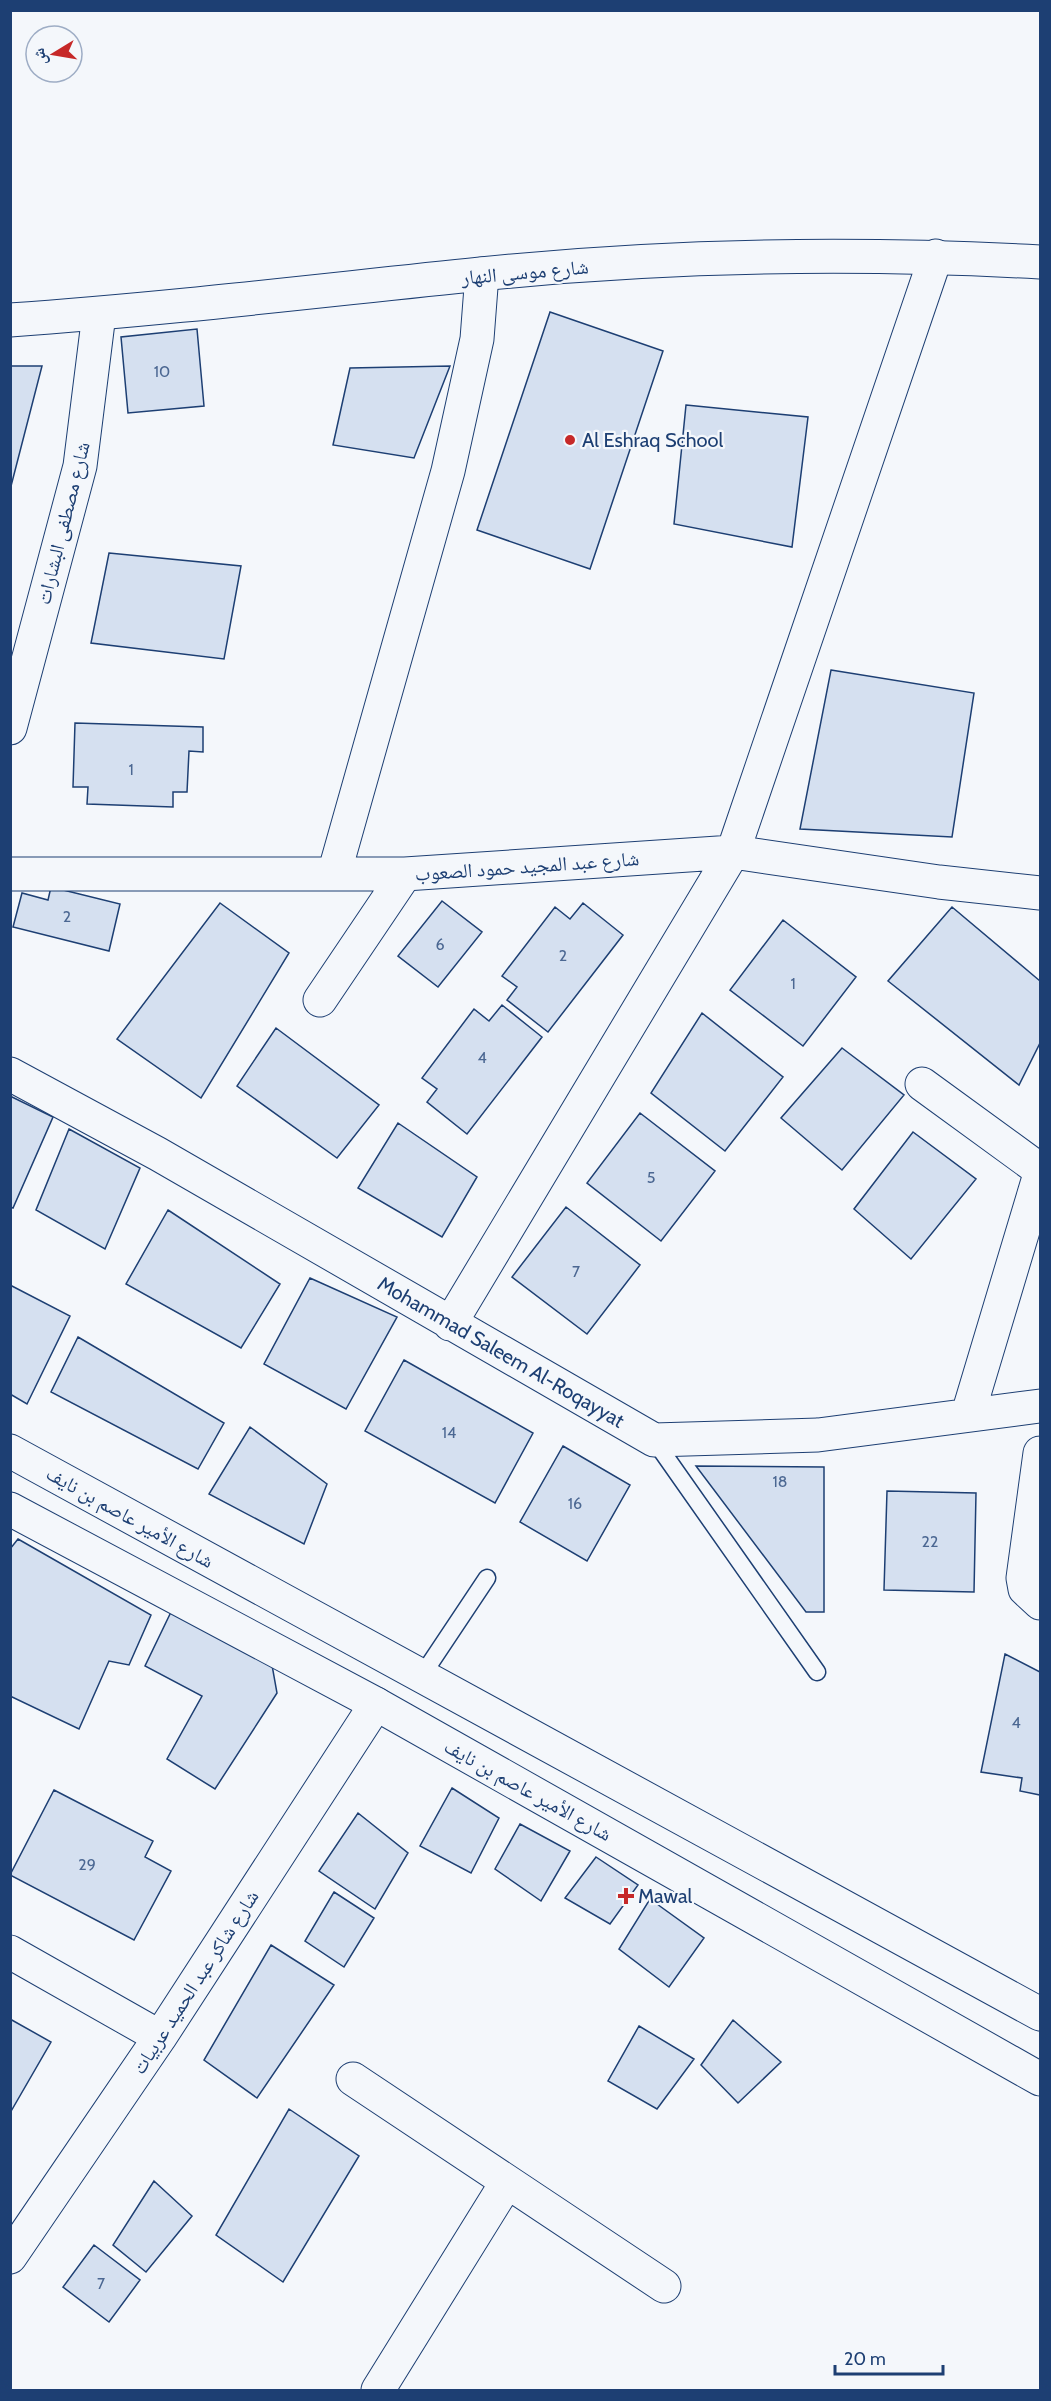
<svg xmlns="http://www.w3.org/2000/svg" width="1051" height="2401" viewBox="0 0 1051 2401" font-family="Cabin,'Noto Naskh Arabic',sans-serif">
<rect width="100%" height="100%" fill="#f4f7fb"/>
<path fill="#d5e0f0" stroke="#1d3f73" stroke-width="1.5" d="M 550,312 L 663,351 L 590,569 L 477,530 Z
M 197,329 L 204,406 L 128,413 L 121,337 Z
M 10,366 L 42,366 L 10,490 Z
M 450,366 L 414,458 L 333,445 L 350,368 Z
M 686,405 L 808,417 L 792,547 L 674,524 Z
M 109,553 L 241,566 L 224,659 L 91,643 Z
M 831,670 L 974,693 L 952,837 L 800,829 Z
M 75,723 L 203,727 L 203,752 L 189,751 L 187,792 L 173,792 L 173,807 L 87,804 L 88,787 L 73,787 Z
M 51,887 L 120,904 L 109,951 L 13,927 L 22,893 L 48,900 Z
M 442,901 L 482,932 L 438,987 L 398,956 Z
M 220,903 L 289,953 L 201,1098 L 117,1039 Z
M 583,903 L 623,935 L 548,1032 L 507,1000 L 517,987 L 502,976 L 555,907 L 570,919 Z
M 952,907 L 1040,981 L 1040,1043 L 1019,1085 L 888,981 Z
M 783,920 L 856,977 L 803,1046 L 730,990 Z
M 502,1005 L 542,1037 L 467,1134 L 427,1102 L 437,1089 L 422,1078 L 474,1009 L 489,1021 Z
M 702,1013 L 783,1077 L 725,1151 L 651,1093 Z
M 276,1028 L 379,1105 L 337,1158 L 237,1086 Z
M 842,1048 L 904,1095 L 842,1170 L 781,1118 Z
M 10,1096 L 53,1117 L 13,1208 L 10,1207 Z
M 640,1113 L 715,1171 L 661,1241 L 587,1183 Z
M 398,1123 L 477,1177 L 442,1237 L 358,1188 Z
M 69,1129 L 140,1168 L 105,1249 L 36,1210 Z
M 913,1132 L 976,1179 L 911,1259 L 854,1209 Z
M 566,1207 L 640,1265 L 587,1334 L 512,1277 Z
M 168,1210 L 280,1284 L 241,1348 L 126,1284 Z
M 310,1278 L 397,1317 L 346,1409 L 264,1364 Z
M 10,1285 L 70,1316 L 27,1404 L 10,1394 Z
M 78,1337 L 224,1423 L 198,1469 L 51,1392 Z
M 404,1360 L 533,1433 L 495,1503 L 365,1431 Z
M 250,1427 L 327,1484 L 304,1544 L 209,1494 Z
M 563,1446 L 630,1485 L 587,1561 L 520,1522 Z
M 696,1466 L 824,1467 L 824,1612 L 806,1612 Z
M 887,1491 L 976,1493 L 974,1592 L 884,1590 Z
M 18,1539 L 151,1615 L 129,1665 L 109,1661 L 79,1729 L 10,1696 L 10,1549 Z
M 171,1612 L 272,1665 L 277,1693 L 215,1789 L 167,1759 L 202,1696 L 145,1666 Z
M 1005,1654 L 1040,1672 L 1040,1795 L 1020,1791 L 1022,1778 L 981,1772 Z
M 452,1788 L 499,1818 L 471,1873 L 420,1846 Z
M 54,1790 L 153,1841 L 145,1857 L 171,1871 L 134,1940 L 10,1875 Z
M 358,1813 L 408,1853 L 375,1909 L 319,1871 Z
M 520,1824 L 570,1851 L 541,1901 L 495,1869 Z
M 596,1857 L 638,1885 L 610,1924 L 565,1898 Z
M 334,1892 L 374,1918 L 344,1967 L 305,1941 Z
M 650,1899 L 704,1938 L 669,1987 L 619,1949 Z
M 271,1945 L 334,1985 L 257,2098 L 204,2060 Z
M 10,2019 L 51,2042 L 10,2113 Z
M 733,2020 L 781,2062 L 738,2103 L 701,2065 Z
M 639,2026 L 694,2059 L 657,2109 L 608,2081 Z
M 289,2109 L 359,2156 L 283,2282 L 216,2235 Z
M 154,2181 L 192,2216 L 146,2272 L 113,2245 Z
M 94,2245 L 140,2280 L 109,2322 L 63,2287 Z"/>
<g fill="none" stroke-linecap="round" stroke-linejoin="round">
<g stroke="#1d3f73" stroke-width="19">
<path id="lane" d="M 654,1440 L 817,1672
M 421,1677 L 487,1578"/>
</g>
<g stroke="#1d3f73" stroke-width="35">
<path id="street" d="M 10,728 L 80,466 L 99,314
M 10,874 L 405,874 L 733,852 L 939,882 L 1040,893
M 334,874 L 448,471 L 477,339 L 482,274
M 320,1000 L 405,874
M 10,1074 L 158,1154 L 654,1440 L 818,1435 L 1040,1406
M 922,1084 L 1040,1170
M 450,1324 L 733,852 L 936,256
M 968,1414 L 1040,1174
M 1040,1453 L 1023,1578 L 1025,1589 L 1040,1603
M 10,1952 L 160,2037
M 353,2079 L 664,2286
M 10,2257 L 160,2037 L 376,1704
M 378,2390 L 507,2182"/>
</g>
<g stroke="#1d3f73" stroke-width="35">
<path id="secondary" d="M 10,320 C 168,309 324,290 481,274 C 666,255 854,252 1040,262
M 10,1451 L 1040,2014
M 10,1509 L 376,1704 L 1040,2079"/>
</g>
<use href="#lane" stroke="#f4f7fb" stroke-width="16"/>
<use href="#street" stroke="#f4f7fb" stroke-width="33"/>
<use href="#secondary" stroke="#f4f7fb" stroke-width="33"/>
</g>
<g fill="#c62828" stroke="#f4f7fb" stroke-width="2">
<circle cx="570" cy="440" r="6"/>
<path d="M623 1887h6v6h6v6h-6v6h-6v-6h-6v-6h6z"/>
</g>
<g text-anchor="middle" stroke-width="4.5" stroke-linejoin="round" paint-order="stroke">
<g font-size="16" fill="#4b6792">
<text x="162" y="377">10</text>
<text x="131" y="775">1</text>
<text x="67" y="922">2</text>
<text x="440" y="950">6</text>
<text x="563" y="961">2</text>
<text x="793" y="989">1</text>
<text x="482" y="1063">4</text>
<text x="651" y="1183">5</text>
<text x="576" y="1277">7</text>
<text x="449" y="1438">14</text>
<text x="780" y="1487">18</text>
<text x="575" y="1509">16</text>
<text x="930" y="1547">22</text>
<text x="1016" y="1728">4</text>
<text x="87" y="1870">29</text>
<text x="101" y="2289">7</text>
</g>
<g font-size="20" fill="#1d3f73" stroke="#f4f7fb">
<text transform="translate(525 272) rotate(-5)" y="7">شارع موسى النهار</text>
<text transform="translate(63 523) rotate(-76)" y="7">شارع مصطفى البشارات</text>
<text transform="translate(527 866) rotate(-4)" y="7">شارع عبد المجيد حمود الصعوب</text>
<text transform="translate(501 1352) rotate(30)" y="7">Mohammad Saleem Al-Roqayyat</text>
<text transform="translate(130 1517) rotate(29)" y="7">شارع الأمير عاصم بن نايف</text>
<text transform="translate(528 1790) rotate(29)" y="7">شارع الأمير عاصم بن نايف</text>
<text transform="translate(195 1982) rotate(-57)" y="7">شارع شاكر عبد الحميد عربيات</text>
</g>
<g font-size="20" fill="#1d3f73" stroke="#f4f7fb" text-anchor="start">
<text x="582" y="447">Al Eshraq School</text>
<text x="638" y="1903">Mawal</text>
</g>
</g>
<rect width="1051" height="2401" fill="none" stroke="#1d3f73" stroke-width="24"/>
<g transform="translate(54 54) rotate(259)"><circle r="28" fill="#f4f7fb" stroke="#9eadc5" stroke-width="1.5"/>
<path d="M0-4.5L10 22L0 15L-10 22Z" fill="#c62828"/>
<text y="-9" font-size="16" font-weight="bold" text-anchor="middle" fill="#1d3f73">ش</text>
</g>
<path d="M835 2365v9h108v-9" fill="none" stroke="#1d3f73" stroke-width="3"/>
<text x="844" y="2365" font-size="18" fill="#1d3f73" stroke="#f4f7fb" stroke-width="4.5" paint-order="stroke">20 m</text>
</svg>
